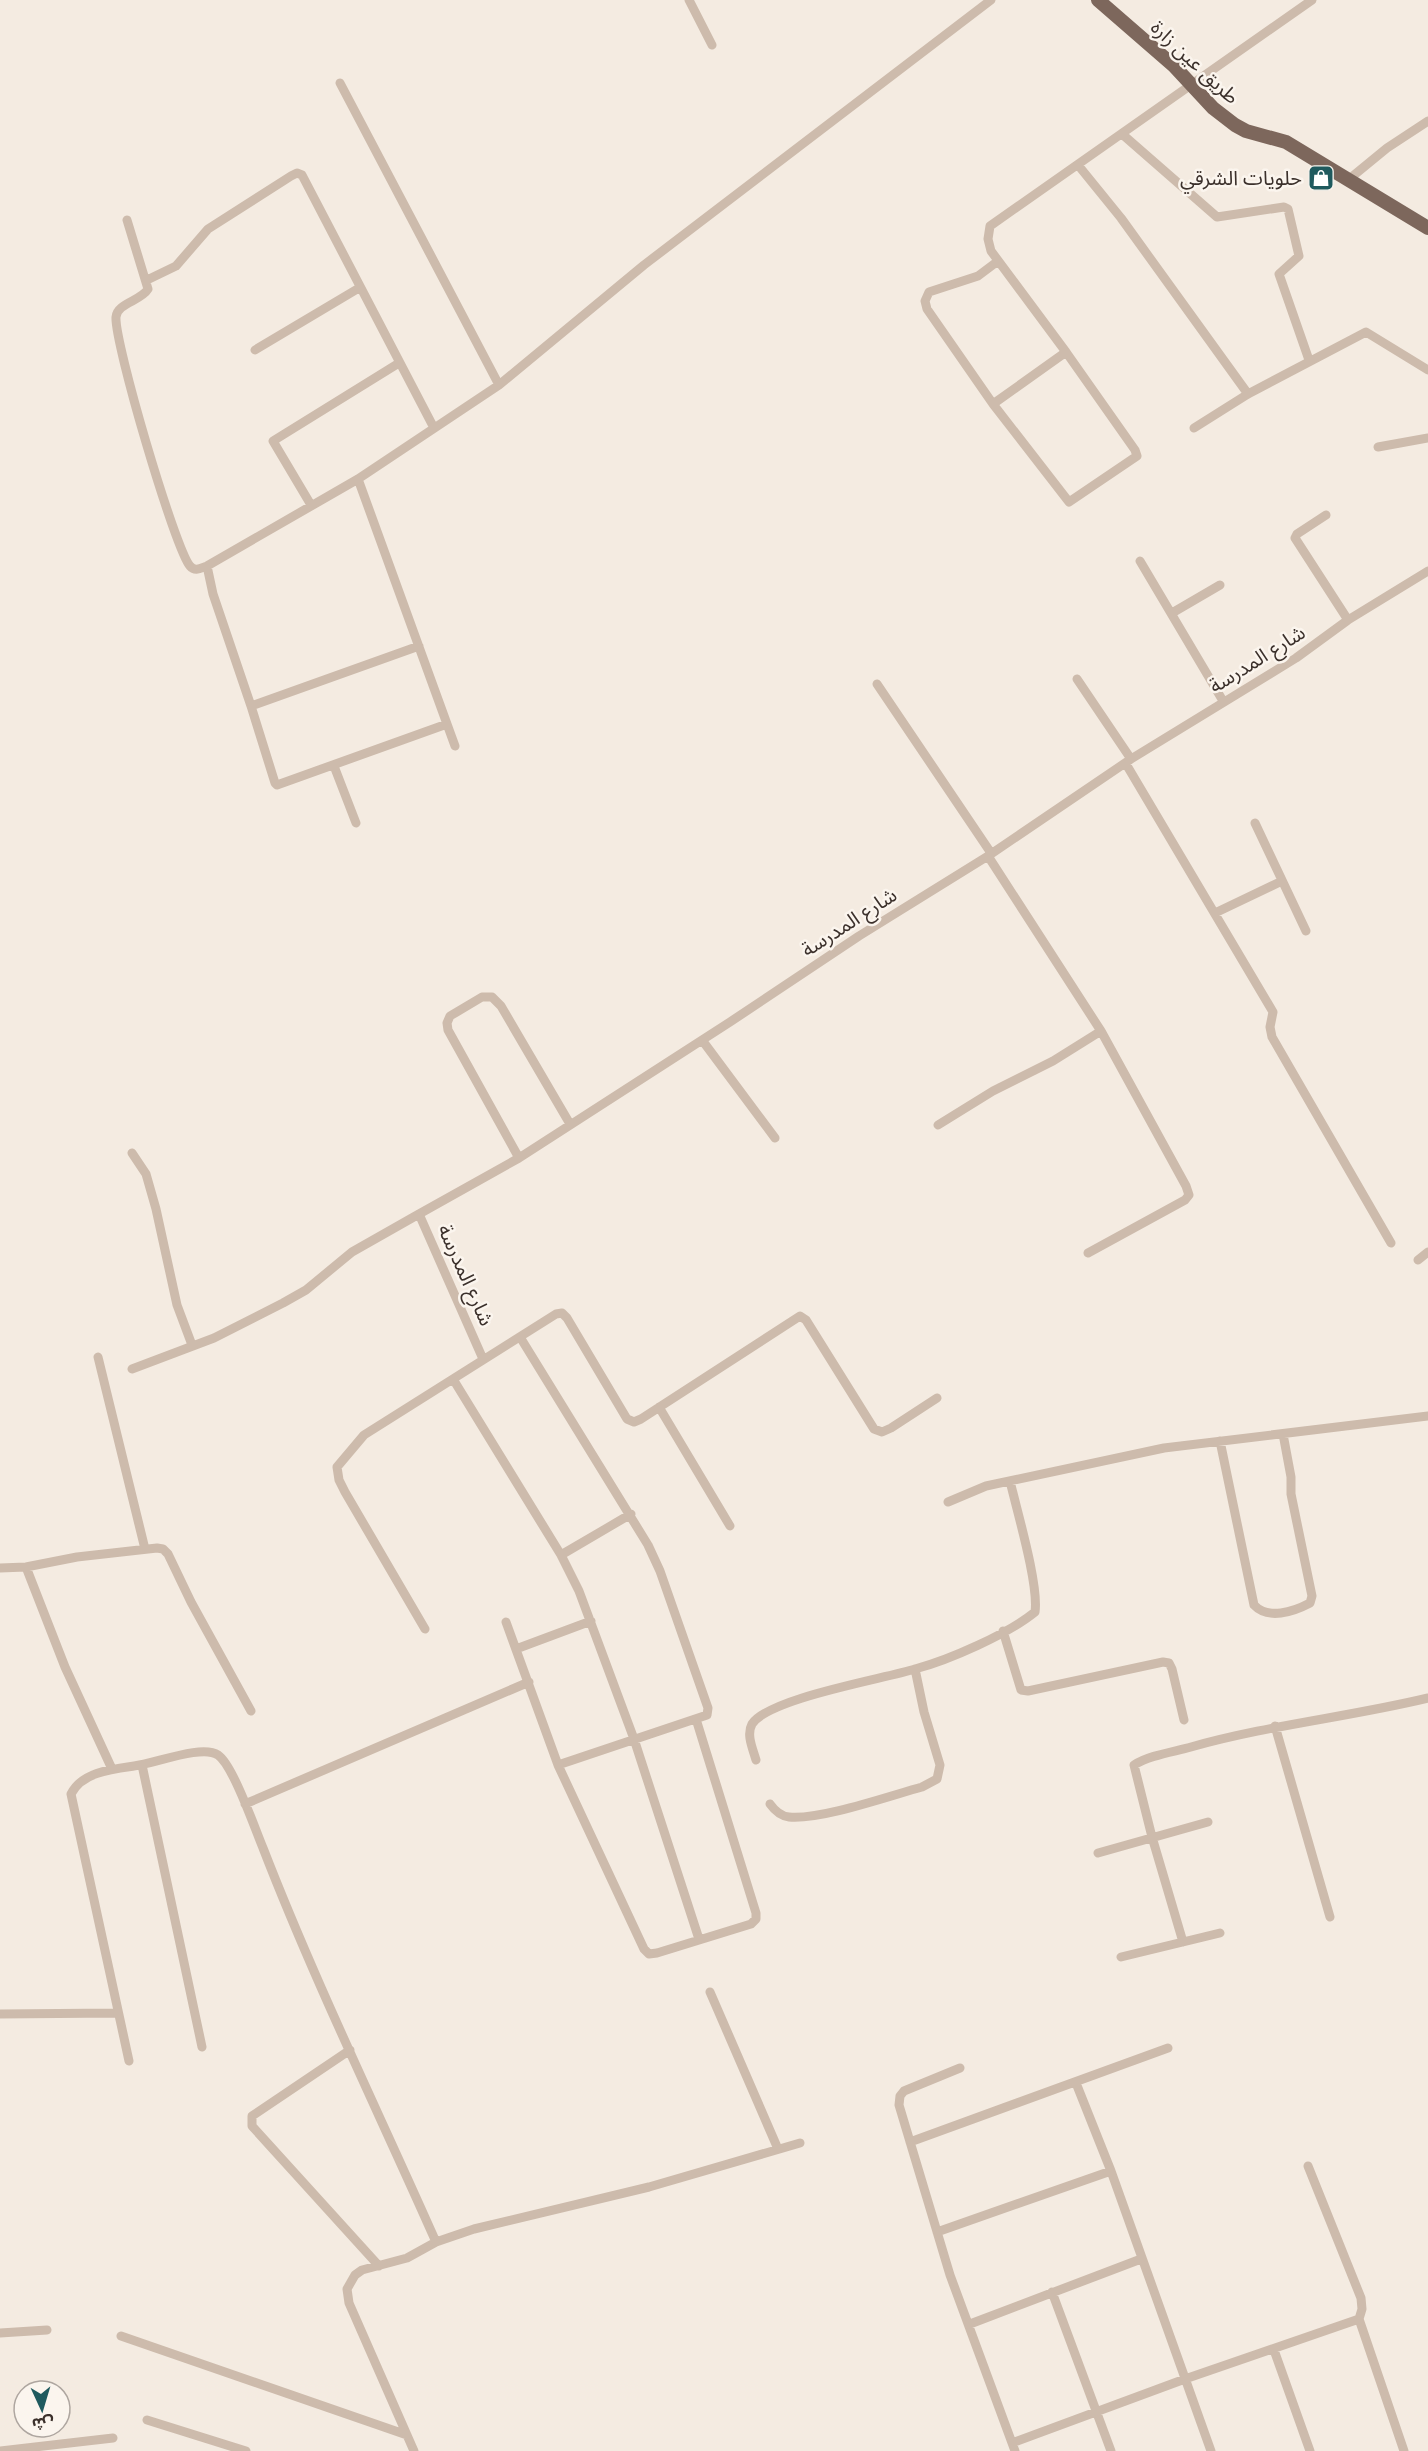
<svg xmlns="http://www.w3.org/2000/svg" width="1428" height="2451" viewBox="0 0 1428 2451" font-family="'Space Grotesk','Noto Sans Arabic',sans-serif">
<rect width="100%" height="100%" fill="#f4ebe1"/>
<g fill="none" stroke-linecap="round" stroke-linejoin="round">
<path stroke="#cdbbac" stroke-width="9" d="M 689,0 L 712,45
M 340,83 L 499,385
M 1122,134 L 1217,217 L 1284,207 L 1288,209 L 1299,256 L 1279,274 L 1309,360
M 1078,165 L 1121,218 L 1248,394
M 1348,180 L 1387,148 L 1428,121
M 127,220 L 148,289 C 141,301 117,303 116,317 C 114,342 175,549 190,566 C 195,572 201,568 207,566 L 358,479 L 499,385 L 644,265 L 991,0
M 147,280 L 176,266 L 208,229 L 291,176 L 297,173 L 302,175 L 434,428
M 255,350 L 359,288
M 1066,352 L 991,251 L 988,239 L 990,226 L 1312,0
M 993,404 L 1066,352 L 1135,450 L 1137,456 L 1069,502 L 993,404 L 927,309 L 925,301 L 929,292 L 978,276 L 998,261
M 1194,428 L 1248,394 L 1366,332 L 1428,370
M 1378,447 L 1428,438
M 358,479 L 455,746
M 311,505 L 273,441 L 399,363
M 1326,515 L 1297,534 L 1295,538 L 1348,620
M 1140,561 L 1223,701
M 207,566 L 213,594 L 251,706 L 275,783 L 277,785 L 447,724
M 1172,613 L 1220,585
M 1077,679 L 1131,759
M 877,684 L 991,853
M 251,706 L 419,646
M 1126,764 L 1273,1012 L 1270,1027 L 1272,1037 L 1391,1243
M 334,766 L 356,823
M 1255,823 L 1306,931
M 988,856 L 1101,1031 L 1186,1186 L 1189,1195 L 1185,1200 L 1088,1253
M 1215,913 L 1282,881
M 702,1040 L 775,1138
M 938,1125 L 993,1091 L 1053,1061 L 1101,1031
M 132,1153 L 146,1174 L 156,1209 L 177,1305 L 192,1345
M 519,1158 L 448,1030 L 447,1023 L 450,1016 L 482,997 L 492,997 L 501,1006 L 570,1124
M 1418,1260 L 1428,1252
M 520,1337 L 648,1545 L 660,1571 L 708,1708 L 707,1715 L 558,1765
M 98,1357 L 145,1549
M 483,1359 L 419,1214 L 519,1158 L 730,1022 L 859,936 L 988,856 L 1131,759 L 1296,658 L 1348,620 L 1428,571
M 132,1369 L 214,1338 L 283,1303 L 306,1290 L 352,1252 L 419,1214
M 453,1379 L 561,1555 L 579,1591 L 634,1739 L 699,1939
M 659,1407 L 730,1526
M 1220,1441 L 1254,1605 C 1268,1620 1293,1612 1310,1603 L 1312,1596 L 1291,1494 L 1291,1477 L 1283,1434
M 948,1502 L 986,1486 L 1164,1448 L 1428,1416
M 561,1555 L 631,1514
M 26,1567 L 65,1667 L 112,1769
M 0,1568 L 26,1567 L 77,1557 L 157,1548 L 163,1549 L 168,1554 L 191,1602 L 251,1711
M 506,1622 L 558,1765 L 644,1949 L 649,1954 L 657,1953 L 751,1924 L 756,1919 L 756,1913 L 696,1719
M 425,1629 L 345,1492 L 339,1480 L 337,1467 L 364,1435 L 556,1314 L 562,1313 L 567,1318 L 627,1419 L 634,1422 L 641,1419 L 800,1316 L 806,1320 L 874,1429 L 882,1432 L 891,1428 L 937,1398
M 1003,1631 L 1021,1690 L 1028,1691 L 1163,1662 L 1169,1663 L 1172,1669 L 1184,1720
M 516,1649 L 591,1621
M 1275,1726 L 1330,1917
M 756,1760 C 753,1749 746,1735 752,1724 C 769,1698 883,1679 915,1669 C 949,1660 1008,1634 1035,1612 C 1039,1585 1017,1511 1010,1481
M 142,1765 L 202,2047
M 245,1804 L 529,1682
M 770,1804 C 775,1811 780,1816 789,1817 C 821,1820 889,1796 922,1787 L 937,1779 L 940,1765 L 924,1712 L 915,1669
M 1098,1853 L 1208,1822
M 1183,1942 L 1152,1837 L 1134,1765 C 1150,1755 1173,1752 1191,1747 C 1269,1725 1349,1717 1428,1698
M 1121,1957 L 1220,1933
M 710,1992 L 778,2149
M 0,2014 L 116,2013
M 350,2050 L 252,2116 L 252,2126 L 379,2266
M 129,2061 L 71,1794 C 82,1772 112,1769 134,1766 C 154,1764 202,1744 218,1755 C 233,1765 255,1829 263,1848 C 315,1982 378,2111 436,2242
M 960,2068 L 904,2091 L 900,2096 L 899,2105 L 950,2275 L 1015,2451
M 1076,2083 L 1111,2171 L 1211,2451
M 910,2142 L 1168,2048
M 937,2232 L 1111,2171
M 1052,2292 L 1111,2451
M 1359,2319 L 1404,2451
M 970,2324 L 1141,2259
M 0,2333 L 47,2330
M 121,2336 L 407,2435
M 1274,2350 L 1310,2451
M 147,2420 L 246,2451
M 1012,2443 L 1185,2379 L 1359,2319 L 1362,2309 L 1361,2298 L 1308,2166
M 0,2451 L 113,2438
M 414,2451 L 349,2303 L 347,2289 L 355,2275 L 362,2270 L 407,2258 L 436,2242 L 474,2229 L 649,2187 L 800,2143"/>
<path stroke="#7d675c" stroke-width="14" d="M 1098,0 L 1174,66 L 1213,108 L 1235,125 L 1246,131 L 1286,142 L 1428,228"/>
</g>
<defs>
<g id="shop-square" transform="scale(1.35)"><rect x="-9" y="-9" width="18" height="18" rx="4" fill="#1f5a5e" stroke="#fbf5ee"/><path d="M-5-2.5h2.3a2.7 3.5 0 0 1 5.4 0H5L5.5 6h-11ZM-1.5-2.5h3a1.5 2.3 0 0 0-3 0Z" fill="#fff"/></g>
</defs>
<g fill-rule="evenodd">
<use href="#shop-square" x="1321" y="178"/>
</g>
<g text-anchor="middle" stroke-width="5" stroke-linejoin="round" paint-order="stroke">
<g font-size="20" fill="#3b302b" stroke="#fbf5ee">
<text transform="translate(1195 62) rotate(43)" y="7">طريق عين زارة</text>
<text transform="translate(1257 659) rotate(-32)" y="7">شارع المدرسة</text>
<text transform="translate(849 922) rotate(-33)" y="7">شارع المدرسة</text>
<text transform="translate(466 1275) rotate(66)" y="7">شارع المدرسة</text>
</g>
<g font-size="20" fill="#3b302b" stroke="#fbf5ee" text-anchor="end">
<text x="1302" y="185">حلويات الشرقي</text>
</g>
</g>
<g transform="translate(42 2409) rotate(176)"><circle r="28" fill="#fbf5ee" stroke="#aea6a0" stroke-width="1.5"/>
<path d="M0-4.5L10 22L0 15L-10 22Z" fill="#1f5a5e"/>
<text y="-9" font-size="16" font-weight="bold" text-anchor="middle" fill="#3b302b">ش</text>
</g>
</svg>
